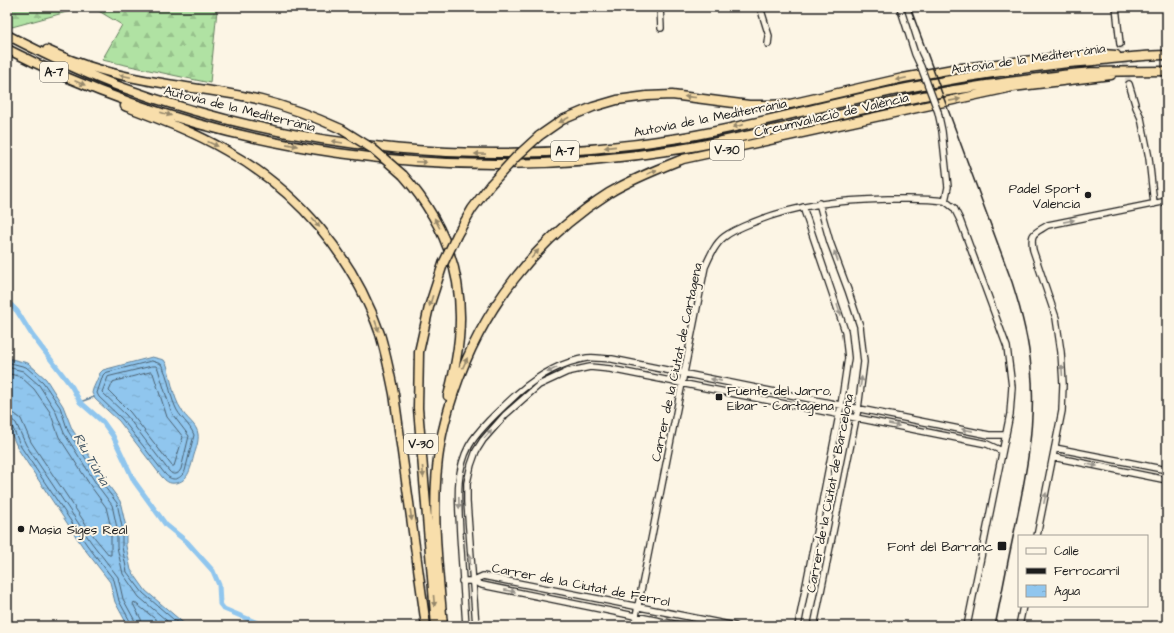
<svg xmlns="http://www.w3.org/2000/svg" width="1174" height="633" viewBox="0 0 1174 633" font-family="'Architects Daughter',sans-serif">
<defs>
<pattern id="forest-firs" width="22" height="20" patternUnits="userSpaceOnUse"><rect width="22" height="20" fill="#b0e2a3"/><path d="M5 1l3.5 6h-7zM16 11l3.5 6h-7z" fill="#97c18c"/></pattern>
<pattern id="water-ripples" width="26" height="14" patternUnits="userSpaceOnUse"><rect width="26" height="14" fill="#90c6ee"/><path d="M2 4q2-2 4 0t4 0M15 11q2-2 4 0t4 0" fill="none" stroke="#7caacc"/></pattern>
</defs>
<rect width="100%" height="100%" fill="#fcf5e5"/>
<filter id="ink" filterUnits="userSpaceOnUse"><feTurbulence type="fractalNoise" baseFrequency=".025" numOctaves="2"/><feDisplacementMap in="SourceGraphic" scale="8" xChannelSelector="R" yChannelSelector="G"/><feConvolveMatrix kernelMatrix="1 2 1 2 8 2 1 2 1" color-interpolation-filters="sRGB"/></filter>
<g filter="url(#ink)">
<path fill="url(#forest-firs)" stroke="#667f60" d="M 7,7 L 85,7 L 12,27 L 7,24 Z
M 92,7 L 213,7 L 217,10 L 210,83 L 102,60 L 122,25 Z"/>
<path fill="url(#water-ripples)" stroke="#62829a" d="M 152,357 L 164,360 L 167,365 C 171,379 173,397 181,409 C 185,418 197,424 198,434 C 199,441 196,449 194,455 C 191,466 189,482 175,483 C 169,484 166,481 162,477 L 119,421 L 95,399 L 92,393 L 93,389 L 100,373 L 103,370 Z
M 7,358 L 28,363 L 46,379 L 63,406 L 72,429 L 104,479 L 120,501 L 126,527 L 126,546 L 131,570 L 146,591 L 187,626 L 128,626 L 115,602 L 110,582 L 83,547 L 18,449 L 7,424 Z"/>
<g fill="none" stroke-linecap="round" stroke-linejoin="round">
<path stroke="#4a6070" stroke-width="1" d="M 152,361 L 161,364 C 169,377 169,393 175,406 C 179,417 190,424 194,435 L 185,471 C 180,480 172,482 165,474 L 122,419 L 99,397 L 97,393 L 103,375 L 105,373 Z
M 7,362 L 26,367 L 34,374 L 43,382 L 60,407 L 68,431 L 101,482 L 117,503 L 122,527 L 122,547 L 127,572 L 143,593 L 181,626
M 152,366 L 156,366 L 158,369 L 170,408 L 173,415 L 189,436 L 181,469 C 178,475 173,476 169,471 L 126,415 L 102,392 L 108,377 Z
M 7,367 L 23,371 L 39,385 L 55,410 L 64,433 L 97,485 L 112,505 L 117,528 L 117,547 L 123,574 L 139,597 L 173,626
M 151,372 L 153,373 L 167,417 L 183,437 L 174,466 L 172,466 L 130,412 L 109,391 L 113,382 Z
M 7,373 L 21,377 L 34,389 L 50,412 L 59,437 L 92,488 L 106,507 L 111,528 L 111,555 L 109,555 L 95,538 L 31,442 L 21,419 L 15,414 L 7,413
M 7,419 L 12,420 L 16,423 L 26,445 L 91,542 L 118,577 L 123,599 L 135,621 L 136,626
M 7,424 L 12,426 L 21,447 L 87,545 L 114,580 L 119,601 L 131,623 L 131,626
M 142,626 L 141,619 L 133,604 L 134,602 L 164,626"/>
<path stroke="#62829a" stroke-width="1.5" d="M 80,402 L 94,397"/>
<path stroke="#90c6ee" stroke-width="5" d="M 7,301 L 17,311 L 32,335 L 72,387 L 80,402 L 103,422 L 113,436 L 134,481 L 166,525 L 187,542 L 213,571 L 219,585 L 220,604 L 224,609 L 265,626"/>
<path stroke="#dad4c7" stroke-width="5.5" stroke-dasharray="5.5 3" stroke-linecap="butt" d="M 1120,44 L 1129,84"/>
<g stroke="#1c1c1c" stroke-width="8">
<path id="minor" d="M 660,7 L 661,28
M 760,7 L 769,36 L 768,44
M 900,7 L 915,54 L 921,67
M 1116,7 L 1120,44
M 1129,84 L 1136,107 L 1141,118 L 1149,158 L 1154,204
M 938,112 L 942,131 L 948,187 L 945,201
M 945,201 L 954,208 L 960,220 L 1007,347 L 1012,387 L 1010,414 L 967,626
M 1055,448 L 1167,470
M 1053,457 L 1167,480
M 1037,536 L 1062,411 L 1063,384 L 1061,352 L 1056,318 L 1033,250 C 1030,232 1034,234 1048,225 L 1167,201
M 462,581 L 472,581 L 483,576 L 735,626
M 472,581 L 482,585 L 684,626
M 466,626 C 464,596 462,566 460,535 C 459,505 454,474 469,446 C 478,429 504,406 518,393 C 538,376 561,362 587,358 C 595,357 604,359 612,359 L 989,435 L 1006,435
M 476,626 L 467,502 L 467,483 L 471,465 L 476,451 L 483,440 L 505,415 L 539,385 L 567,372 L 590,367 L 610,369 L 987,444 L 1002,451
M 634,626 L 705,267 C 710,256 715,244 724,237 C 733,230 744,226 754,222 C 799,204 840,200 888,199 C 907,199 926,198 945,201
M 798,626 L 841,405 L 848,358 L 845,331 L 803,207
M 814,626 L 858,409 L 864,362 L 860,326 L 848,290 L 830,242 L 819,203
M 1019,626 L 1023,606"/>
</g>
<g stroke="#1c1c1c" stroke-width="11">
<path id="highway" d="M 7,35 C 44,54 82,73 121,87 C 300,152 492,169 679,138 C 756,125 831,103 907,88 C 957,78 1009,70 1060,64 C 1074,62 1088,62 1102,60 C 1124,58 1145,55 1167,55
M 7,49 C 213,155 452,186 680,149 C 772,133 862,107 954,90 C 977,86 1001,83 1024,80 C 1050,77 1076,72 1101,72 C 1123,71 1145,71 1167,71
M 47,50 C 83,67 123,77 162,83 C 195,89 228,92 261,100 C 289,107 315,117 341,129
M 125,106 C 159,119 194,132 225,150 C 298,190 353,256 380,334 C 386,354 390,374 394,394 L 426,626
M 539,136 L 562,120 L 593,107 L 617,100 L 647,96 L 672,95 L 749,105 L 767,105 L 790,104 L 903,78 L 953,69 L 1059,57 L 1102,54 L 1116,55
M 403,175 C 450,228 469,290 456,360 C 454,372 451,384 448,396
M 457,235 L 472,209 L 490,185
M 436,626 L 418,408 L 419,352 L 429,307 L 443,264
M 443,626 C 438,566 430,504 440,445 C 443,426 448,410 454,392 C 482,309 535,240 609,193 C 632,179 658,169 683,159 L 1013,87 L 1111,75"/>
</g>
<use href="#minor" stroke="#fcf5e5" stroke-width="5.5"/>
<use href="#highway" stroke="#f8deab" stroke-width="8"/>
<path stroke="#1c1c1c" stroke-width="1.5" d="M 910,7 L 1012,282 C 1021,310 1029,339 1031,368 C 1037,427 1024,485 1012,542 C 1006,570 1001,598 995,626"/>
<g stroke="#1c1c1c" stroke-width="8" stroke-linecap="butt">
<path id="minor-bridge" d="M 921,67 L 938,112"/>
</g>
<g stroke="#1c1c1c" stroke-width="11" stroke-linecap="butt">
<path id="highway-bridge" d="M 341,129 L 373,149 L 403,175
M 490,185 L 516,157 L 539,136
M 443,264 L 457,235"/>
</g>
<use href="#minor-bridge" stroke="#fcf5e5" stroke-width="5.5"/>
<use href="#highway-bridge" stroke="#f8deab" stroke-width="8"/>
</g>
<defs><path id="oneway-solid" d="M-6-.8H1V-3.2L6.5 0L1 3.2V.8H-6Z"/></defs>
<g fill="#95876b">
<use href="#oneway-solid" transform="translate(125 76) rotate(-168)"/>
<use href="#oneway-solid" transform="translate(901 79) rotate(168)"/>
<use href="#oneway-solid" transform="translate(80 83) rotate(23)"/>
<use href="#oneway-solid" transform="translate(690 97) rotate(-175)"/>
<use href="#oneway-solid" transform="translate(955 100) rotate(-11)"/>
<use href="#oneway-solid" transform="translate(166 114) rotate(17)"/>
<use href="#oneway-solid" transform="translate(564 120) rotate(152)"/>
<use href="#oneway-solid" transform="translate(738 126) rotate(167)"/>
<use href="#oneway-solid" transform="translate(337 142) rotate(-171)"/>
<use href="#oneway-solid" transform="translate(213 144) rotate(25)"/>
<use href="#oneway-solid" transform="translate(292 145) rotate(11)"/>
<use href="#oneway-solid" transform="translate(610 147) rotate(174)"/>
<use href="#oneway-solid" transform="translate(480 154) rotate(-179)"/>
<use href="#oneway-solid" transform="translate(421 162) rotate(3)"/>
<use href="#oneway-solid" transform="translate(652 172) rotate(-25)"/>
<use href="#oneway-solid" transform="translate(316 223) rotate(49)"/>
<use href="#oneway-solid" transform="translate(437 223) rotate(-118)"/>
<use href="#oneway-solid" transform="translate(535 254) rotate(-49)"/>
<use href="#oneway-solid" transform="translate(431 301) rotate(107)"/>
<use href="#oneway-solid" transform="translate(377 326) rotate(70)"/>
<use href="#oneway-solid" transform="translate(465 363) rotate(-65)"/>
<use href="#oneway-solid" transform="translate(423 472) rotate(85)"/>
<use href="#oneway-solid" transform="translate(411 515) rotate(82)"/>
<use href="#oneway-solid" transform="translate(434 601) rotate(85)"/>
</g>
<g fill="#97938b">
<use href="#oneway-solid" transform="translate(1069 221) rotate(-11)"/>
<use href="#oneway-solid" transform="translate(836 256) rotate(-110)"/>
<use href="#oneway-solid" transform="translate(839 310) rotate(71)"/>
<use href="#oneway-solid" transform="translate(552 370) rotate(152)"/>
<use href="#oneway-solid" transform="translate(1062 370) rotate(-94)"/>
<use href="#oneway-solid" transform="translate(716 380) rotate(-169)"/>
<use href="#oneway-solid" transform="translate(861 382) rotate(-82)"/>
<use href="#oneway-solid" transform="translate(894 425) rotate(11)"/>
<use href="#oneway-solid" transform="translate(967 430) rotate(-169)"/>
<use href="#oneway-solid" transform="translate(488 434) rotate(-49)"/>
<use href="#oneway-solid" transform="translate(1092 465) rotate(11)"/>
<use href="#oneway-solid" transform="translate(1045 498) rotate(-78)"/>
<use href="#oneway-solid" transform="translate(459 503) rotate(88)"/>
<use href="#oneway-solid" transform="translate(470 559) rotate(-94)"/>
<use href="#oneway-solid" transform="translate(510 591) rotate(11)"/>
</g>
</g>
<g fill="#1c1c1c" stroke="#fcf5e5" stroke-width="1.5">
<circle cx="1088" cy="195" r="4"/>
<rect x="715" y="393" width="8" height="8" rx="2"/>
<circle cx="21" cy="529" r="4"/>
<rect x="997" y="541" width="10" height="10" rx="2"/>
</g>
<g text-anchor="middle" stroke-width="4" stroke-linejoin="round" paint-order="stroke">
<g fill="#fcf5e5" stroke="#5f5d58" stroke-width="1">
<rect x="40" y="62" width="28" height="20" rx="3"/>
<rect x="710" y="140" width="34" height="20" rx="3"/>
<rect x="551" y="141" width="28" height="20" rx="3"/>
<rect x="404" y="434" width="34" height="20" rx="3"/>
</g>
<g font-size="12" font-weight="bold" fill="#1c1c1c">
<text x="54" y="76">A-7</text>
<text x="727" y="154">V-30</text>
<text x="565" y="155">A-7</text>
<text x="421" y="448">V-30</text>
</g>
<g font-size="13" fill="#1c1c1c" stroke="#fcf5e5">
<text transform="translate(1028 58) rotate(-8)" y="5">Autovia de la Mediterrània</text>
<text transform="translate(240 108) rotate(14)" y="5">Autovia de la Mediterrània</text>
<text transform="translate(831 114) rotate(-13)" y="5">Circumval·lació de València</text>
<text transform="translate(710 117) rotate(-11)" y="5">Autovia de la Mediterrània</text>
<text transform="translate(676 362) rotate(-78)" y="5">Carrer de la Ciutat de Cartagena</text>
<text transform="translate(829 493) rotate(-79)" y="5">Carrer de la Ciutat de Barcelona</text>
<text transform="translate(581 584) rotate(11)" y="5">Carrer de la Ciutat de Ferrol</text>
</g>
<g font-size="13" fill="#1c1c1c" stroke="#fcf5e5" text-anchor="end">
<text x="1080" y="193">Padel Sport<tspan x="1080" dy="15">Valencia</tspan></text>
<text x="727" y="395" text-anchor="start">Fuente del Jarro,<tspan x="727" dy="15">Eibar - Cartagena</tspan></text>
<text x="29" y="534" text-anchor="start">Masia Siges Real</text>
<text x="993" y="551">Font del Barranc</text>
</g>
<g font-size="14" font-style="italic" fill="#455866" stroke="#fcf5e5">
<text transform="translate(92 459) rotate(60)" y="5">Riu Túria</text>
</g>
</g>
<rect width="1174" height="633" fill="none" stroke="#fcf5e5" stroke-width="24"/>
<rect x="12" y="12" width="1150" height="609" fill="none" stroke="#1c1c1c" stroke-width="1.5" filter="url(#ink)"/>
<rect x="1018" y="535" width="130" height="72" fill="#fcf5e5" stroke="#a29e95"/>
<rect x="1026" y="548" width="20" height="6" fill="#fcf5e5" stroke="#a29e95"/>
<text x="1054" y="555" font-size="12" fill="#1c1c1c">Calle</text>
<rect x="1026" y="568" width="20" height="6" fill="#1c1c1c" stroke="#a29e95"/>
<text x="1054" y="575" font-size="12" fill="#1c1c1c">Ferrocarril</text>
<rect x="1026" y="585" width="20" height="12" fill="url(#water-ripples)" stroke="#a29e95"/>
<text x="1054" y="595" font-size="12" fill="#1c1c1c">Agua</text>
</svg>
